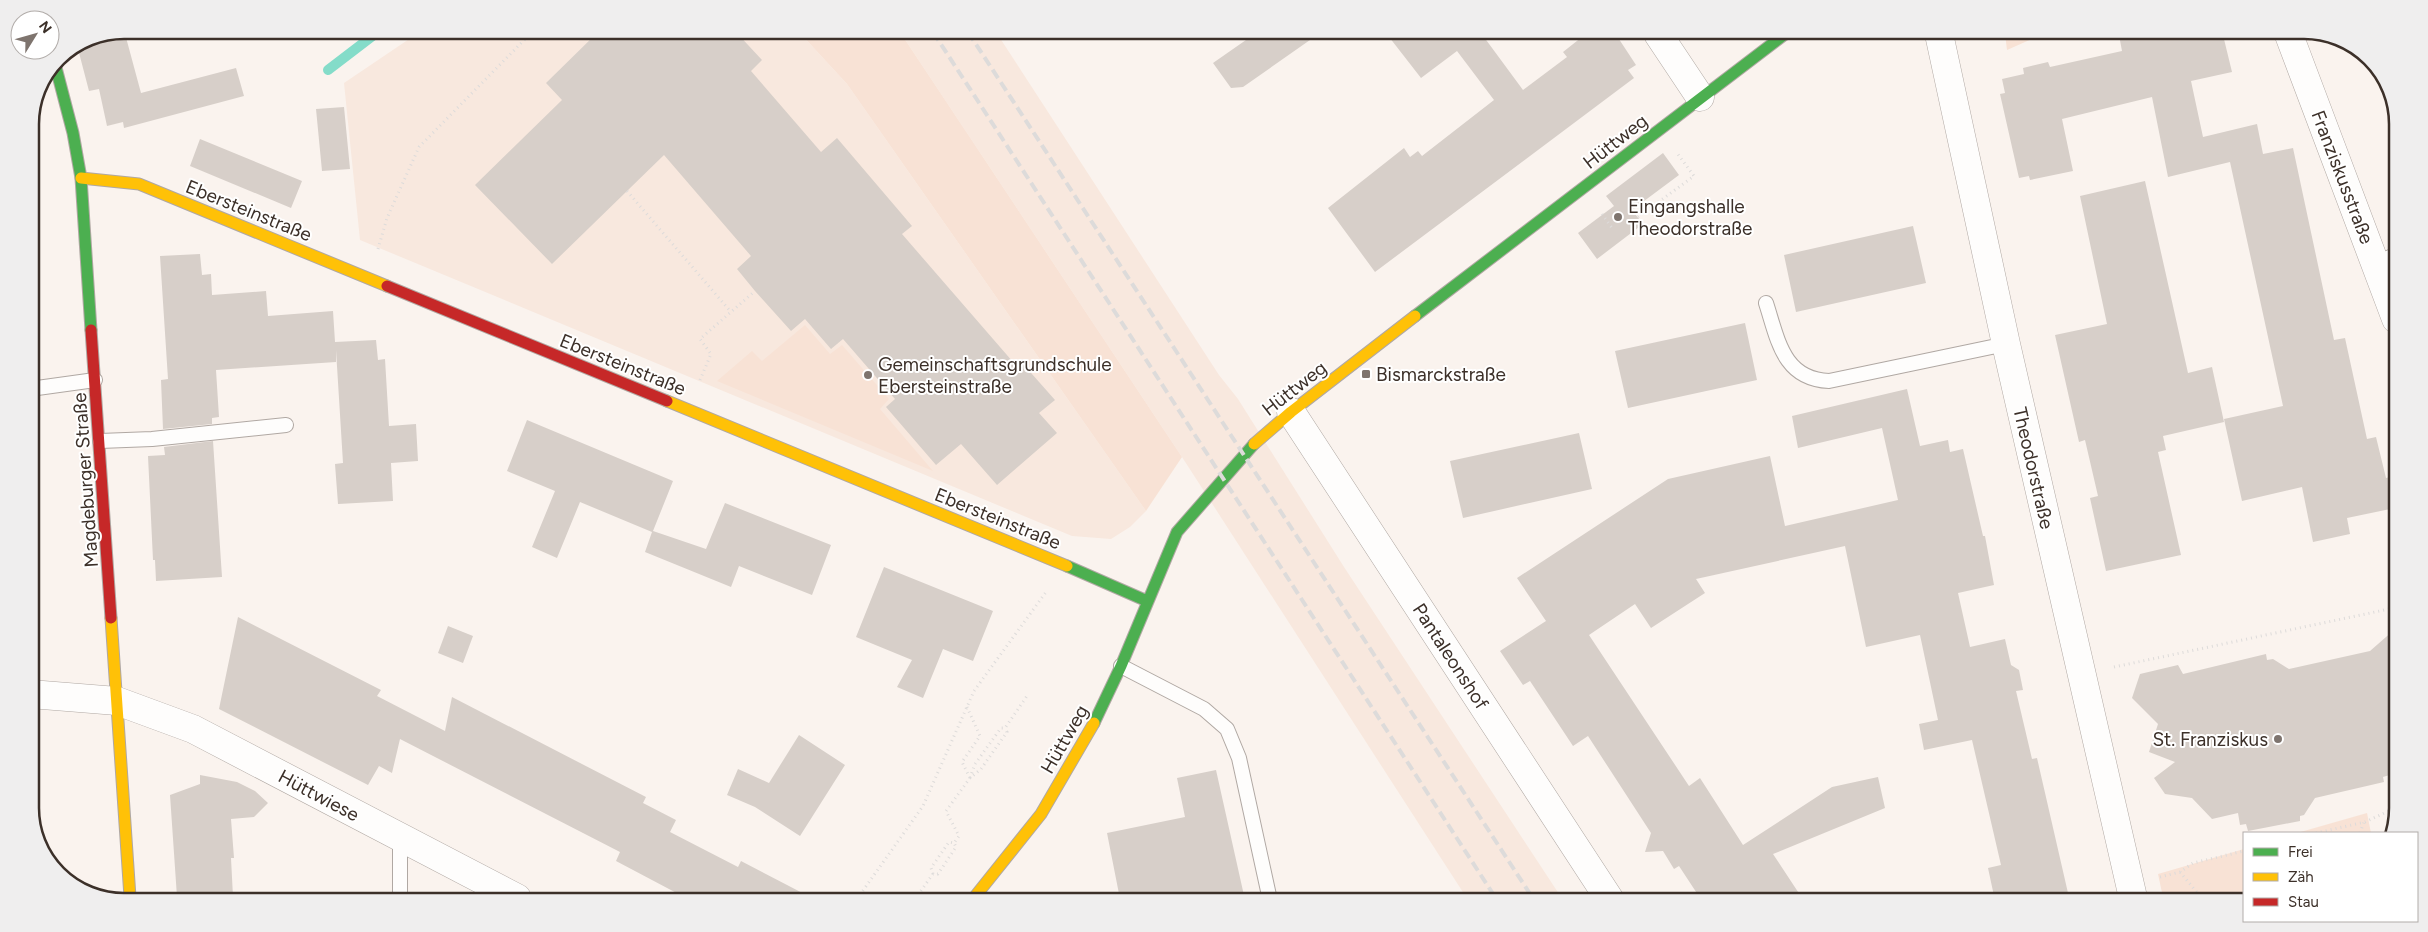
<svg xmlns="http://www.w3.org/2000/svg" width="2428" height="932" viewBox="0 0 2428 932" font-family="Figtree,sans-serif">
<rect width="100%" height="100%" fill="#faf3ee"/>
<path fill="#f8e8de" d="M 421,31 L 799,32 L 847,84 L 1146,511 L 1130,527 L 1111,539 L 1072,536 L 360,240 L 344,83 Z
M 900,32 L 996,32 L 1219,375 L 1238,399 L 1344,567 L 1563,900 L 1468,900 L 1182,457 Z"/>
<path fill="#f8e2d5" d="M 799,32 L 900,32 L 1182,457 L 1146,511 L 847,84 Z
M 2005,34 L 2043,34 L 2007,50 Z
M 805,325 L 830,354 L 842,345 L 889,399 L 880,409 L 933,471 L 717,381 L 752,351 L 762,361 Z
M 2367,813 L 2371,833 L 2297,833 Z
M 2244,849 L 2244,902 L 2164,902 L 2158,874 Z"/>
<g fill="none" stroke-linecap="round" stroke-linejoin="round">
<path stroke="#84dcc9" stroke-width="10" d="M 328,70 L 379,31"/>
</g>
<path fill="#d7cfc9" d="M 124,30 L 141,93 L 236,68 L 244,96 L 124,128 L 123,122 L 107,126 L 99,89 L 89,91 L 77,45 L 88,37 Z
M 599,31 L 735,31 L 762,60 L 751,71 L 821,152 L 837,138 L 912,226 L 902,234 L 1019,369 L 1024,365 L 1055,400 L 1039,413 L 1057,433 L 997,485 L 961,444 L 936,465 L 886,407 L 895,399 L 843,339 L 831,349 L 805,319 L 791,331 L 755,291 L 737,269 L 751,256 L 664,155 L 552,264 L 475,185 L 562,100 L 546,83 Z
M 1256,33 L 1320,33 L 1243,87 L 1231,88 L 1213,63 Z
M 1386,33 L 1481,33 L 1523,90 L 1567,57 L 1563,52 L 1587,33 L 1615,33 L 1636,65 L 1628,70 L 1634,78 L 1375,272 L 1328,208 L 1404,148 L 1410,157 L 1418,151 L 1422,156 L 1494,100 L 1457,51 L 1421,78 Z
M 2119,35 L 2223,35 L 2232,72 L 2191,81 L 2203,137 L 2257,124 L 2263,154 L 2293,148 L 2334,340 L 2345,338 L 2367,439 L 2376,437 L 2386,478 L 2395,476 L 2395,508 L 2347,518 L 2350,534 L 2313,542 L 2302,487 L 2242,501 L 2224,419 L 2283,406 L 2230,162 L 2168,177 L 2152,97 L 2062,119 L 2073,171 L 2030,180 L 2029,176 L 2019,178 L 2000,94 L 2005,93 L 2002,79 L 2024,74 L 2023,68 L 2048,62 L 2050,67 L 2122,51 Z
M 344,107 L 350,169 L 322,171 L 316,109 Z
M 200,139 L 302,181 L 291,208 L 190,166 Z
M 1663,153 L 1679,175 L 1632,210 L 1643,224 L 1597,259 L 1578,233 L 1614,206 L 1606,196 Z
M 2145,181 L 2188,373 L 2212,367 L 2224,422 L 2163,436 L 2166,450 L 2158,452 L 2181,555 L 2106,571 L 2090,498 L 2098,496 L 2085,440 L 2079,442 L 2055,335 L 2107,324 L 2080,196 Z
M 1913,226 L 1926,283 L 1796,312 L 1784,255 Z
M 200,254 L 202,275 L 211,274 L 212,295 L 266,291 L 268,316 L 333,311 L 335,342 L 376,340 L 378,360 L 385,359 L 389,426 L 416,424 L 418,461 L 391,463 L 393,501 L 338,504 L 335,464 L 343,463 L 336,350 L 336,362 L 216,370 L 219,417 L 212,418 L 212,424 L 163,429 L 161,380 L 168,379 L 160,256 Z
M 1745,323 L 1757,380 L 1628,408 L 1615,351 Z
M 1907,389 L 1920,446 L 1948,440 L 1950,452 L 1963,449 L 1983,536 L 1985,536 L 1994,585 L 1958,593 L 1970,647 L 2005,639 L 2011,665 L 2019,670 L 2023,690 L 2016,691 L 2032,759 L 2037,758 L 2068,893 L 2031,901 L 2009,901 L 2006,893 L 1994,896 L 1988,868 L 2001,865 L 1972,740 L 1924,750 L 1919,724 L 1938,720 L 1920,635 L 1866,647 L 1845,546 L 1696,579 L 1705,593 L 1651,628 L 1635,604 L 1589,635 L 1689,786 L 1700,778 L 1743,845 L 1832,787 L 1878,777 L 1885,808 L 1773,854 L 1804,901 L 1702,901 L 1679,866 L 1674,869 L 1663,851 L 1645,852 L 1651,833 L 1588,736 L 1573,746 L 1530,681 L 1523,685 L 1500,651 L 1546,621 L 1517,578 L 1668,479 L 1770,456 L 1785,526 L 1898,500 L 1882,428 L 1798,448 L 1792,416 Z
M 527,420 L 673,481 L 653,531 L 706,549 L 725,503 L 831,545 L 812,595 L 739,566 L 731,587 L 645,552 L 652,532 L 580,502 L 557,558 L 532,547 L 555,491 L 507,471 Z
M 1579,433 L 1592,489 L 1463,518 L 1450,461 Z
M 213,441 L 222,577 L 156,581 L 155,560 L 153,560 L 148,456 L 165,455 L 164,447 Z
M 884,567 L 993,611 L 973,661 L 943,649 L 923,698 L 897,687 L 912,660 L 856,637 Z
M 238,617 L 381,690 L 377,696 L 445,731 L 452,697 L 646,797 L 643,803 L 676,820 L 670,832 L 738,867 L 741,861 L 814,899 L 686,898 L 616,861 L 620,852 L 400,739 L 392,773 L 379,766 L 368,785 L 219,709 Z
M 448,626 L 473,636 L 463,663 L 438,653 Z
M 2394,630 L 2393,774 L 2383,777 L 2384,782 L 2315,798 L 2304,815 L 2300,816 L 2300,821 L 2248,831 L 2246,824 L 2240,825 L 2238,813 L 2212,819 L 2192,798 L 2165,794 L 2154,778 L 2175,762 L 2149,752 L 2158,724 L 2132,698 L 2140,674 L 2178,665 L 2183,674 L 2266,654 L 2267,660 L 2273,659 L 2289,669 L 2370,651 Z
M 799,735 L 845,765 L 800,836 L 755,807 L 727,795 L 738,769 L 769,783 Z
M 1216,770 L 1245,900 L 1120,899 L 1107,833 L 1185,817 L 1177,778 Z
M 200,775 L 237,782 L 255,791 L 268,803 L 254,817 L 231,819 L 234,858 L 231,858 L 233,897 L 177,897 L 170,795 L 200,784 Z"/>
<g fill="none" stroke-linecap="round" stroke-linejoin="round">
<g stroke="#b0a8a3" stroke-width="16">
<path id="lane" d="M 2376,263 L 2397,254
M 1766,303 C 1778,340 1783,379 1829,381 L 2006,344
M 30,389 L 95,380
M 100,441 L 152,439 L 286,425
M 1121,666 L 1204,709 L 1227,729 L 1239,758 L 1270,900
M 400,838 L 400,898"/>
</g>
<g stroke="#b0a8a3" stroke-width="29">
<path id="street" d="M 1658,34 L 1700,97
M 1939,34 L 2006,344 L 2134,902
M 2289,35 L 2396,319
M 1291,412 L 1610,900
M 30,694 L 117,701 L 193,729 L 517,898"/>
</g>
<g stroke="#b0a8a3" stroke-width="13">
<path id="fast" d="M 55,64 L 73,133 L 81,178 L 91,330
M 1415,316 L 1785,34
M 1067,566 L 1147,601
M 1094,723 L 1121,666 L 1177,532 L 1254,444"/>
</g>
<g stroke="#b0a8a3" stroke-width="13">
<path id="slow" d="M 81,178 L 139,184 L 387,286
M 667,401 L 1067,566
M 1254,444 L 1291,412 L 1415,316
M 111,618 L 130,897
M 973,899 L 1041,814 L 1094,723"/>
</g>
<g stroke="#b0a8a3" stroke-width="13">
<path id="jam" d="M 387,286 L 667,401
M 91,330 L 111,618"/>
</g>
<path stroke="#dddbda" stroke-width="3" stroke-dasharray="1 4" stroke-linecap="butt" d="M 627,191 L 731,312
M 1602,214 L 1612,228
M 1638,217 L 1694,176 L 1677,153
M 378,249 L 387,218 L 419,147 L 533,31
M 700,380 L 711,354 L 700,339 L 755,291
M 2114,667 L 2394,608
M 967,707 L 980,736 L 962,762 L 970,778
M 970,778 L 975,764 L 1001,728 L 1005,728 L 1027,696
M 2316,833 L 2365,822 L 2393,809
M 2360,833 L 2364,822
M 2180,872 L 2205,902
M 933,874 L 931,868 L 949,842 L 954,843 L 959,836 L 946,811 L 970,778 L 981,769 L 1007,732 L 1005,728
M 2160,877 L 2180,872 L 2193,863 L 2244,851
M 857,899 L 923,806 L 974,691 L 1046,592
M 915,899 L 933,874 L 938,874 L 956,847 L 954,843"/>
<use href="#lane" stroke="#fefdfc" stroke-width="14"/>
<use href="#street" stroke="#fefdfc" stroke-width="28"/>
<use href="#fast" stroke="#4caf50" stroke-width="11"/>
<use href="#slow" stroke="#ffc107" stroke-width="11"/>
<use href="#jam" stroke="#c62828" stroke-width="11"/>
<path stroke="#dddbda" stroke-width="4" stroke-dasharray="10 5" stroke-linecap="butt" d="M 933,32 L 1497,900
M 968,32 L 1534,900"/>
</g>
<g fill="#7e746e" stroke="#fff" stroke-width="2">
<circle cx="1618" cy="217" r="5"/>
<rect x="1361" y="369" width="10" height="10" rx="2.5"/>
<circle cx="868" cy="375" r="5"/>
<circle cx="2278" cy="739" r="5"/>
</g>
<g text-anchor="middle" stroke-width="4" stroke-linejoin="round" paint-order="stroke">
<g font-size="19" fill="#3c3029" stroke="#fff">
<text transform="translate(1615 141) rotate(-38)" y="7">Hüttweg</text>
<text transform="translate(2343 177) rotate(69)" y="7">Franziskusstraße</text>
<text transform="translate(249 210) rotate(22)" y="7">Ebersteinstraße</text>
<text transform="translate(623 364) rotate(22)" y="7">Ebersteinstraße</text>
<text transform="translate(1294 388) rotate(-38)" y="7">Hüttweg</text>
<text transform="translate(2034 468) rotate(77)" y="7">Theodorstraße</text>
<text transform="translate(85 480) rotate(-94)" y="7">Magdeburger Straße</text>
<text transform="translate(998 518) rotate(22)" y="7">Ebersteinstraße</text>
<text transform="translate(1451 656) rotate(57)" y="7">Pantaleonshof</text>
<text transform="translate(1064 739) rotate(-60)" y="7">Hüttweg</text>
<text transform="translate(319 795) rotate(28)" y="7">Hüttwiese</text>
</g>
<g font-size="19" fill="#3c3029" stroke="#fff" text-anchor="start">
<text x="1628" y="213">Eingangshalle<tspan x="1628" dy="22">Theodorstraße</tspan></text>
<text x="878" y="371">Gemeinschaftsgrundschule<tspan x="878" dy="22">Ebersteinstraße</tspan></text>
<text x="1376" y="381">Bismarckstraße</text>
<text x="2268" y="746" text-anchor="end">St. Franziskus</text>
</g>
</g>
<path d="M0 0H2428V932H0ZM124 39H2304A85 85 0 0 1 2389 124V808A85 85 0 0 1 2304 893H124A85 85 0 0 1 39 808V124A85 85 0 0 1 124 39Z" fill="#efeeee" fill-rule="evenodd"/>
<path fill="none" stroke="#3c3029" stroke-width="2.5" d="M124 39H2304A85 85 0 0 1 2389 124V808A85 85 0 0 1 2304 893H124A85 85 0 0 1 39 808V124A85 85 0 0 1 124 39Z"/>
<rect x="2243" y="832" width="175" height="90" fill="#ffffff" stroke="#b1aca9"/>
<rect x="2253" y="848" width="25" height="8" fill="#4caf50" stroke="#b1aca9"/>
<text x="2288" y="857" font-size="15" fill="#3c3029">Frei</text>
<rect x="2253" y="873" width="25" height="8" fill="#ffc107" stroke="#b1aca9"/>
<text x="2288" y="882" font-size="15" fill="#3c3029">Zäh</text>
<rect x="2253" y="898" width="25" height="8" fill="#c62828" stroke="#b1aca9"/>
<text x="2288" y="907" font-size="15" fill="#3c3029">Stau</text>
<g transform="translate(35 35) rotate(53)"><circle r="24" fill="#ffffff" stroke="#b1aca9"/>
<path d="M0-4L9 19L0 12L-9 19Z" fill="#7e746e"/>
<text y="-8" font-size="14" font-weight="bold" text-anchor="middle" fill="#3c3029">N</text>
</g>
</svg>
